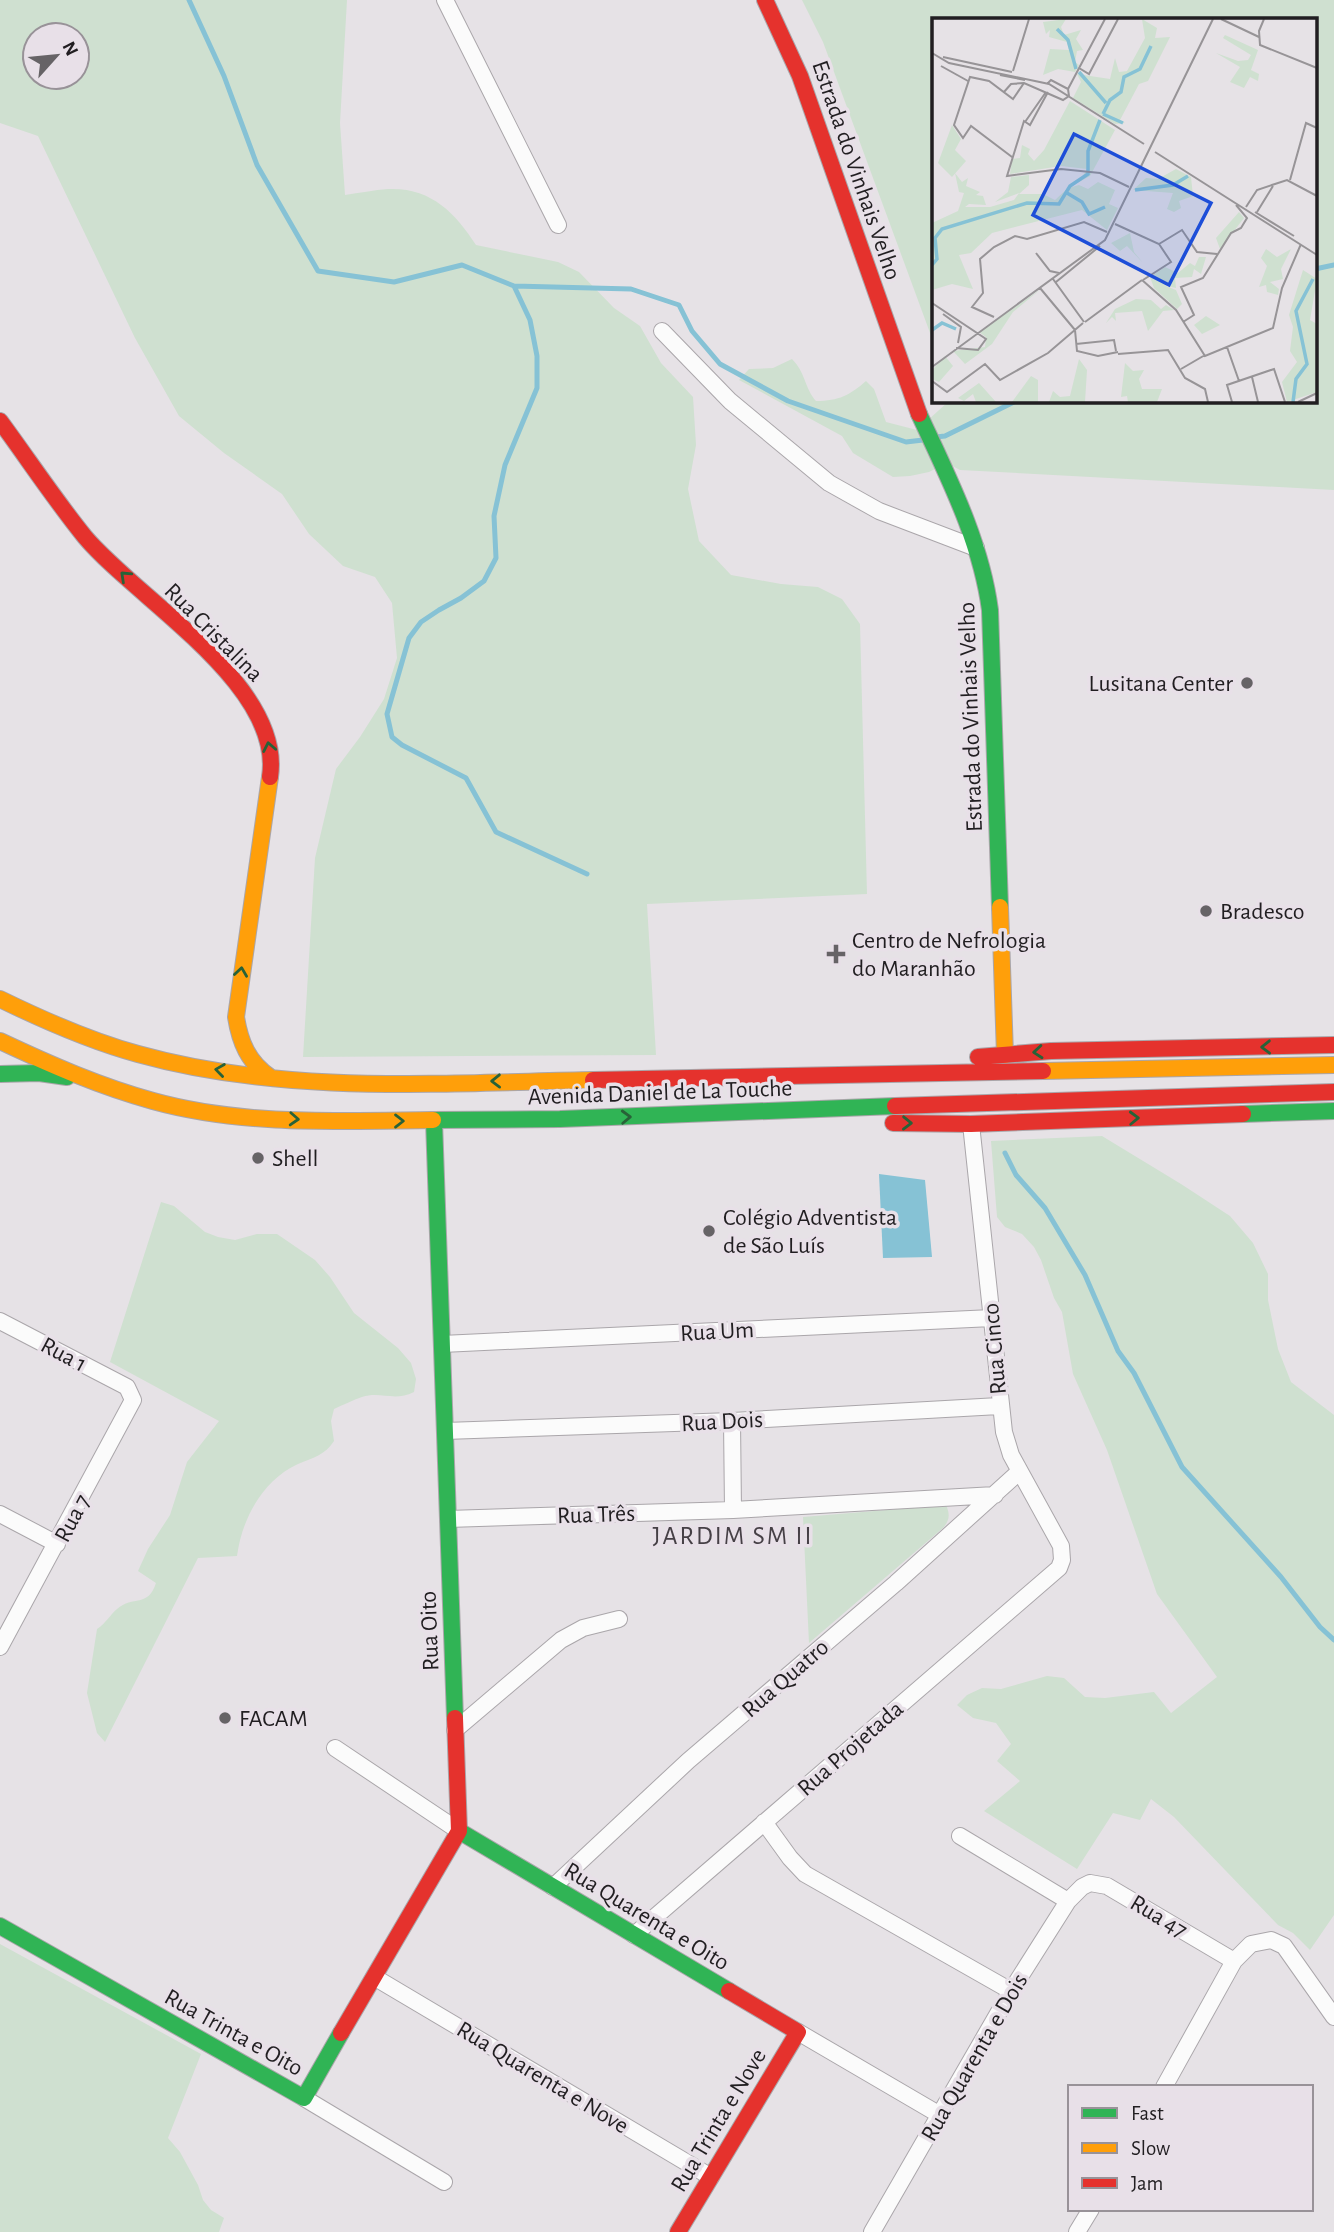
<svg xmlns="http://www.w3.org/2000/svg" width="1334" height="2232" viewBox="0 0 1334 2232" font-family="'Alegreya Sans',sans-serif">
<rect width="100%" height="100%" fill="#e6e2e6"/>
<path fill="#cfe0d0" fill-rule="evenodd" d="M 0,0 L 347,0 L 340,123 L 345,195 C 359,193 374,190 388,189 C 430,187 455,212 476,245 L 558,262 L 579,272 L 614,308 L 640,326 L 661,363 L 693,397 L 696,445 L 688,489 L 699,541 L 731,575 L 781,584 L 818,587 L 842,599 L 860,624 L 867,894 L 647,904 L 656,1055 L 303,1057 L 315,858 L 336,769 L 360,737 L 384,699 L 397,658 L 392,603 L 375,577 L 343,566 L 309,534 L 282,494 L 224,453 L 179,416 L 135,338 L 38,136 L 0,123 ZM 35,35 L 77,35 L 77,77 L 35,77 Z
M 802,0 L 1334,0 L 1334,490 L 960,470 L 947,463 L 929,472 L 910,476 L 893,477 L 853,453 L 842,436 L 739,380 L 749,369 L 773,368 L 792,359 C 806,373 804,387 816,401 C 839,401 850,395 866,381 L 874,389 L 886,422 L 917,430 L 949,401 L 1315,401 L 1315,19 L 933,19 L 933,341 L 823,42 Z
M 1102,1136 L 1181,1184 L 1230,1216 L 1253,1243 L 1268,1274 L 1268,1300 L 1278,1349 L 1291,1382 L 1334,1415 L 1334,1915 L 1310,1950 L 1293,1933 L 1278,1925 L 1174,1817 L 1151,1799 L 1140,1820 L 1113,1813 L 1077,1869 L 984,1811 L 1020,1781 L 997,1761 L 1011,1744 L 996,1723 L 973,1718 L 957,1705 L 967,1695 L 982,1688 L 1001,1689 L 1047,1676 L 1064,1678 L 1085,1697 L 1105,1698 L 1154,1692 L 1171,1713 L 1217,1677 L 1157,1594 L 1107,1450 L 1073,1374 L 1062,1312 L 1054,1298 L 1041,1260 L 1034,1247 L 1022,1234 L 1005,1227 L 997,1217 L 991,1141 Z
M 161,1202 L 174,1206 L 205,1232 L 218,1237 L 235,1240 L 257,1234 L 277,1234 L 315,1260 L 330,1277 L 354,1313 L 398,1348 L 411,1363 L 416,1379 L 414,1392 C 394,1402 381,1391 362,1397 C 353,1400 343,1405 334,1409 L 331,1421 L 334,1441 C 325,1455 313,1458 298,1464 C 263,1480 242,1518 237,1556 L 198,1558 L 105,1742 L 97,1733 L 87,1693 L 97,1629 C 106,1623 110,1615 117,1609 C 133,1595 148,1608 156,1583 L 138,1571 L 148,1549 L 170,1515 L 187,1462 L 219,1421 L 110,1362 Z
M 946,1505 C 950,1514 950,1520 943,1528 L 809,1643 L 803,1517 Z
M 0,1944 L 201,2054 L 168,2138 L 180,2152 L 198,2185 L 203,2200 L 211,2210 L 224,2218 L 219,2232 L 0,2232 Z"/>
<path fill="#86c2d5" d="M 879,1174 L 925,1180 L 932,1257 L 883,1258 Z"/>
<g fill="none" stroke-linecap="round" stroke-linejoin="round">
<path stroke="#86c2d5" stroke-width="5" d="M 189,0 L 224,76 L 257,165 L 318,271 L 394,282 L 462,265 L 514,286 L 631,289 L 679,305 L 692,331 L 720,364 L 788,401 L 906,442 L 923,440
M 1315,269 L 1334,265
M 514,286 L 530,320 L 537,356 L 537,388 L 505,465 L 494,516 L 496,558 L 484,581 L 461,598 L 439,610 L 421,622 L 409,638 L 387,714 L 392,737 L 402,745 L 466,778 L 496,832 L 587,874
M 936,437 L 945,436 L 1016,401
M 1005,1153 L 1016,1175 L 1045,1208 L 1085,1275 L 1118,1351 L 1134,1373 L 1182,1467 L 1281,1577 L 1320,1627 L 1334,1640"/>
<g stroke="#aaa6aa" stroke-width="18">
<path id="street" d="M 445,0 L 558,225
M 662,331 L 730,401 L 829,483 L 879,511 L 976,548
M 0,1321 L 127,1387 L 133,1400 L 0,1647
M 442,1344 L 992,1318
M 732,1421 L 733,1510
M 445,1431 L 732,1421 L 999,1406
M 0,1514 L 57,1544
M 448,1519 L 733,1510 L 995,1495
M 455,1730 L 561,1640 L 583,1628 L 619,1619
M 335,1748 L 459,1831
M 764,1822 L 790,1858 L 805,1874 L 1011,1991
M 960,1836 L 1068,1901
M 553,1887 L 688,1761 L 896,1583 L 1019,1472
M 634,1935 L 1059,1568 L 1062,1560 L 1061,1546 L 1011,1455 L 1004,1432 L 971,1124
M 374,1977 L 711,2177
M 798,2032 L 940,2115
M 1164,2087 L 1234,1961 L 1251,1944 L 1271,1940 L 1284,1946 L 1334,2017
M 304,2098 L 444,2182
M 872,2232 L 1011,1991 L 1068,1901 L 1082,1887 L 1090,1883 L 1107,1886 L 1234,1961
M 1077,2232 L 1091,2209"/>
</g>
<g stroke="#aaa6aa" stroke-width="18">
<path id="fast" d="M 919,414 C 948,477 981,541 990,610 L 1000,907
M 0,1074 L 39,1073 L 67,1077
M 1243,1114 L 1334,1111
M 433,1120 L 560,1119 L 895,1106
M 434,1121 L 455,1718
M 459,1831 L 729,1991
M 0,1926 L 304,2098 L 341,2033"/>
</g>
<g stroke="#aaa6aa" stroke-width="18">
<path id="slow" d="M 1000,907 L 1005,1055
M 0,999 C 45,1021 90,1041 138,1054 C 284,1095 444,1083 593,1080
M 0,1041 C 51,1065 99,1086 153,1101 C 243,1126 340,1121 433,1120
M 1043,1071 L 1334,1065
M 270,1077 C 248,1062 240,1042 236,1017 L 270,777"/>
</g>
<g stroke="#aaa6aa" stroke-width="18">
<path id="jam" d="M 765,0 L 800,76 L 919,414
M 0,421 C 28,459 55,500 85,537 C 138,600 284,685 270,777
M 978,1057 L 1051,1051 L 1334,1045
M 593,1080 L 1043,1071
M 895,1106 L 1334,1092
M 893,1123 L 971,1124 L 1243,1114
M 341,2033 L 459,1831 L 455,1718
M 678,2232 L 798,2032 L 729,1991"/>
</g>
<use href="#street" stroke="#fbfbfb" stroke-width="16"/>
<use href="#fast" stroke="#30b455" stroke-width="16"/>
<use href="#slow" stroke="#ff9f0a" stroke-width="16"/>
<use href="#jam" stroke="#e5322d" stroke-width="16"/>
</g>
<defs><path id="oneway-chevron" d="M-2-3.5L2.5 0L-2 3.5" fill="none" stroke-width="1.6" stroke-linecap="round" stroke-linejoin="round" transform="scale(1.75)"/></defs>
<g stroke="#286238">
<use href="#oneway-chevron" transform="translate(125 576) rotate(-137)"/>
<use href="#oneway-chevron" transform="translate(269 747) rotate(-101)"/>
<use href="#oneway-chevron" transform="translate(241 972) rotate(-82)"/>
<use href="#oneway-chevron" transform="translate(1266 1047) rotate(179)"/>
<use href="#oneway-chevron" transform="translate(1038 1052) rotate(175)"/>
<use href="#oneway-chevron" transform="translate(220 1070) rotate(-172)"/>
<use href="#oneway-chevron" transform="translate(496 1081) rotate(179)"/>
<use href="#oneway-chevron" transform="translate(626 1117) rotate(-2)"/>
<use href="#oneway-chevron" transform="translate(1134 1118) rotate(-2)"/>
<use href="#oneway-chevron" transform="translate(294 1119) rotate(3)"/>
<use href="#oneway-chevron" transform="translate(399 1121)"/>
<use href="#oneway-chevron" transform="translate(907 1123) rotate(1)"/>
</g>
<g fill="#666366" stroke="#e8e0e8" stroke-width="2.5">
<circle cx="1247" cy="683" r="7"/>
<circle cx="1206" cy="911" r="7"/>
<path d="M832.5 943.5h7v7h7v7h-7v7h-7v-7h-7v-7h7z"/>
<circle cx="258" cy="1158" r="7"/>
<circle cx="709" cy="1231" r="7"/>
<circle cx="225" cy="1718" r="7"/>
</g>
<g text-anchor="middle" stroke-width="7" stroke-linejoin="round" paint-order="stroke">
<g font-size="24" fill="#211e21" stroke="#e8e0e8">
<text transform="translate(857 170) rotate(71)" y="8">Estrada do Vinhais Velho</text>
<text transform="translate(214 632) rotate(45)" y="8">Rua Cristalina</text>
<text transform="translate(970 717) rotate(-92)" y="8">Estrada do Vinhais Velho</text>
<text transform="translate(660 1092) rotate(-2)" y="8">Avenida Daniel de La Touche</text>
<text transform="translate(717 1331) rotate(-3)" y="8">Rua Um</text>
<text transform="translate(994 1349) rotate(-95)" y="8">Rua Cinco</text>
<text transform="translate(64 1354) rotate(28)" y="8">Rua 1</text>
<text transform="translate(722 1421) rotate(-3)" y="8">Rua Dois</text>
<text transform="translate(596 1514) rotate(-2)" y="8">Rua Três</text>
<text transform="translate(72 1518) rotate(-62)" y="8">Rua 7</text>
<text transform="translate(429 1631) rotate(-92)" y="8">Rua Oito</text>
<text transform="translate(785 1678) rotate(-41)" y="8">Rua Quatro</text>
<text transform="translate(850 1748) rotate(-41)" y="8">Rua Projetada</text>
<text transform="translate(647 1916) rotate(31)" y="8">Rua Quarenta e Oito</text>
<text transform="translate(1159 1916) rotate(31)" y="8">Rua 47</text>
<text transform="translate(234 2032) rotate(29)" y="8">Rua Trinta e Oito</text>
<text transform="translate(974 2057) rotate(-60)" y="8">Rua Quarenta e Dois</text>
<text transform="translate(543 2077) rotate(31)" y="8">Rua Quarenta e Nove</text>
<text transform="translate(718 2120) rotate(-59)" y="8">Rua Trinta e Nove</text>
</g>
<g font-size="24" fill="#211e21" stroke="#e8e0e8" text-anchor="start">
<text x="1233" y="691" text-anchor="end">Lusitana Center</text>
<text x="1220" y="919">Bradesco</text>
<text x="852" y="948">Centro de Nefrologia<tspan x="852" dy="28">do Maranhão</tspan></text>
<text x="272" y="1166">Shell</text>
<text x="723" y="1225">Colégio Adventista<tspan x="723" dy="28">de São Luís</tspan></text>
<text x="239" y="1726">FACAM</text>
</g>
<g font-size="26" letter-spacing="2" fill="#464046" stroke="#e8e0e8">
<text x="733" y="1544">JARDIM SM II</text>
</g>
</g>
<g transform="translate(932 18)">
<rect width="385" height="385" fill="#e6e2e6"/>
<path d="M 134,1 L 129,9 L 132,17 L 149,12 L 144,21 L 151,32 L 145,33 L 143,44 L 147,47 L 143,54 L 126,51 L 111,57 L 118,31 L 137,32 L 135,24 L 117,19 L 118,12 L 114,16 L 111,4 ZM 210,1 L 225,10 L 223,20 L 238,19 L 216,63 L 207,66 L 188,102 L 193,105 L 183,106 L 141,80 L 149,64 L 145,56 L 178,61 L 183,40 L 187,54 L 195,53 L 213,20 ZM 293,17 L 326,32 L 319,52 L 327,56 L 326,63 L 318,59 L 312,70 L 298,64 L 308,49 L 284,35 L 306,43 L 316,42 L 319,37 L 291,20 ZM 138,83 L 183,112 L 158,158 L 147,164 L 155,151 L 129,148 L 78,156 L 80,141 L 88,140 L 90,127 L 98,131 L 96,136 L 102,143 L 112,132 ZM 20,107 L 29,121 L 23,132 L 34,143 L 20,159 L 6,145 ZM 244,151 L 259,159 L 261,178 L 247,183 L 249,190 L 242,194 L 235,191 L 241,175 L 201,172 L 214,160 L 226,161 ZM 23,155 L 30,164 L 36,160 L 34,168 L 48,174 L 44,177 L 51,178 L 54,187 L 37,186 L 33,189 L 58,189 L 82,182 L 87,175 L 63,184 L 76,174 L 79,159 L 97,157 L 97,167 L 87,176 L 111,176 L 123,182 L 136,170 L 147,167 L 156,171 L 166,164 L 183,172 L 177,186 L 186,190 L 175,212 L 150,192 L 60,215 L 39,235 L 27,237 L 41,271 L 20,266 L 0,272 L 0,205 L 26,193 L 32,175 L 27,174 ZM 307,194 L 312,200 L 288,231 L 284,220 ZM 198,215 L 202,234 L 211,245 L 195,228 L 188,233 L 179,225 ZM 334,231 L 345,239 L 359,231 L 349,251 L 351,261 L 338,264 L 347,271 L 346,277 L 335,274 L 334,267 L 327,269 L 335,248 L 329,240 ZM 267,239 L 274,239 L 269,256 L 262,251 L 260,259 L 243,260 L 244,270 L 231,267 L 244,272 L 250,286 L 245,291 L 222,270 L 218,259 L 233,249 L 246,255 L 258,245 L 263,248 ZM 371,252 L 385,261 L 378,302 L 385,306 L 385,374 L 355,384 L 350,364 L 365,344 L 358,333 L 361,309 L 357,297 ZM 109,271 L 81,294 L 60,326 L 33,346 L 21,333 L 53,329 L 54,319 L 47,314 ZM 204,281 L 219,282 L 229,291 L 234,287 L 242,292 L 231,293 L 216,313 L 210,293 L 183,295 L 184,303 L 180,299 L 174,305 L 183,291 ZM 274,298 L 288,307 L 270,316 L 262,307 ZM 13,338 L 21,348 L 7,364 L 0,361 L 0,352 ZM 147,341 L 155,352 L 153,384 L 117,384 L 121,373 L 128,379 L 138,378 ZM 193,345 L 201,353 L 212,352 L 207,361 L 210,371 L 230,371 L 225,384 L 196,384 L 195,378 L 189,379 ZM 99,358 L 106,362 L 106,384 L 80,384 ZM 47,365 L 64,384 L 44,384 L 41,376 L 32,383 L 26,380 Z" fill="#cfe0d0"/>
<path fill="none" stroke="#86c2d5" stroke-width="3.5" d="M 125,11 L 136,22 L 144,51M 147,54 L 174,85M 171,96 L 178,82 L 189,74 L 192,59 L 208,51 L 219,28M 171,96 L 191,105M 203,172 L 241,167 L 256,158M 135,175 L 150,184 L 157,196 L 173,189M 0,247 L 5,241 L 3,220 L 10,211 L 95,185 L 127,186 L 138,168 L 156,156 L 156,133 L 168,102M 0,312 L 10,305 L 24,311M 361,384 L 364,361 L 375,346 L 364,293 L 381,261"/>
<path fill="none" stroke="#979497" stroke-width="2" d="M 289,1 L 327,19M 332,1 L 327,13 L 328,27 L 385,50M 0,35 L 17,45 L 117,66 L 212,126M 11,39 L 80,54M 9,48 L 36,63M 147,50 L 157,56 L 186,1M 81,53 L 97,1M 68,57 L 93,62M 115,66 L 119,62 L 136,71M 136,71 L 173,1M 72,74 L 79,66 L 92,65 L 131,82 L 137,78 L 136,71M 116,74 L 98,107 L 92,103 L 75,158 L 129,151 L 168,155 L 197,169M 93,104 L 114,74M 223,134 L 385,237M 80,139 L 39,108 L 31,120 L 22,107 L 38,59 L 57,63 L 81,81 L 92,65M 358,162 L 374,105 L 385,110M 314,189 L 325,172 L 355,162 L 385,178M 323,194 L 362,218M 325,194 L 341,168M 183,206 L 227,226 L 239,244 L 211,262M 227,226 L 250,212 L 265,234 L 285,236M 104,235 L 118,253 L 127,255M 121,261 L 152,304M 210,262 L 244,292 L 273,338 L 341,310 L 350,270 L 369,226M 124,264 L 168,228M 108,270 L 143,312M 0,285 L 54,321 L 46,332 L 24,330M 11,296 L 29,309 L 26,325M 62,299 L 40,289 L 51,275 L 48,241 L 62,229 L 83,218 L 95,221 L 152,204 L 175,214M 153,304 L 210,262M 251,304 L 262,297 L 249,269 L 271,260 L 299,215 L 309,210 L 315,200 L 304,187M 143,312 L 145,333 L 166,338 L 186,334M 144,326 L 182,322 L 184,333M 295,329 L 307,363M 186,336 L 236,332 L 253,360 L 273,371 L 276,384M 0,349 L 173,222 L 281,1M 249,351 L 273,337M 320,359 L 326,384M 0,363 L 15,374 L 53,346 L 68,362 L 116,335 L 151,305M 300,384 L 295,367 L 342,351 L 353,384M 366,384 L 385,375"/>
<path fill="#1d4ed8" fill-opacity="0.15" stroke="#1d4ed8" stroke-width="3.5" d="M 142,116 L 279,185 L 237,267 L 101,197 Z"/>
<rect width="385" height="385" fill="none" stroke="#211e21" stroke-width="3.5"/>
</g>
<rect x="1068" y="2085" width="245" height="126" fill="#e8e0e8" stroke="#989298" stroke-width="2"/>
<rect x="1082" y="2108" width="35" height="10" fill="#30b455" stroke="#989298" stroke-width="2"/>
<text x="1131" y="2120" font-size="21" fill="#211e21">Fast</text>
<rect x="1082" y="2143" width="35" height="10" fill="#ff9f0a" stroke="#989298" stroke-width="2"/>
<text x="1131" y="2155" font-size="21" fill="#211e21">Slow</text>
<rect x="1082" y="2178" width="35" height="10" fill="#e5322d" stroke="#989298" stroke-width="2"/>
<text x="1131" y="2190" font-size="21" fill="#211e21">Jam</text>
<g transform="translate(56 56) rotate(63)"><circle r="33" fill="#e8e0e8" stroke="#989298" stroke-width="2"/>
<path d="M0-5L12 26L0 18L-12 26Z" fill="#666366"/>
<text y="-10" font-size="19" font-weight="bold" text-anchor="middle" fill="#211e21">N</text>
</g>
</svg>
